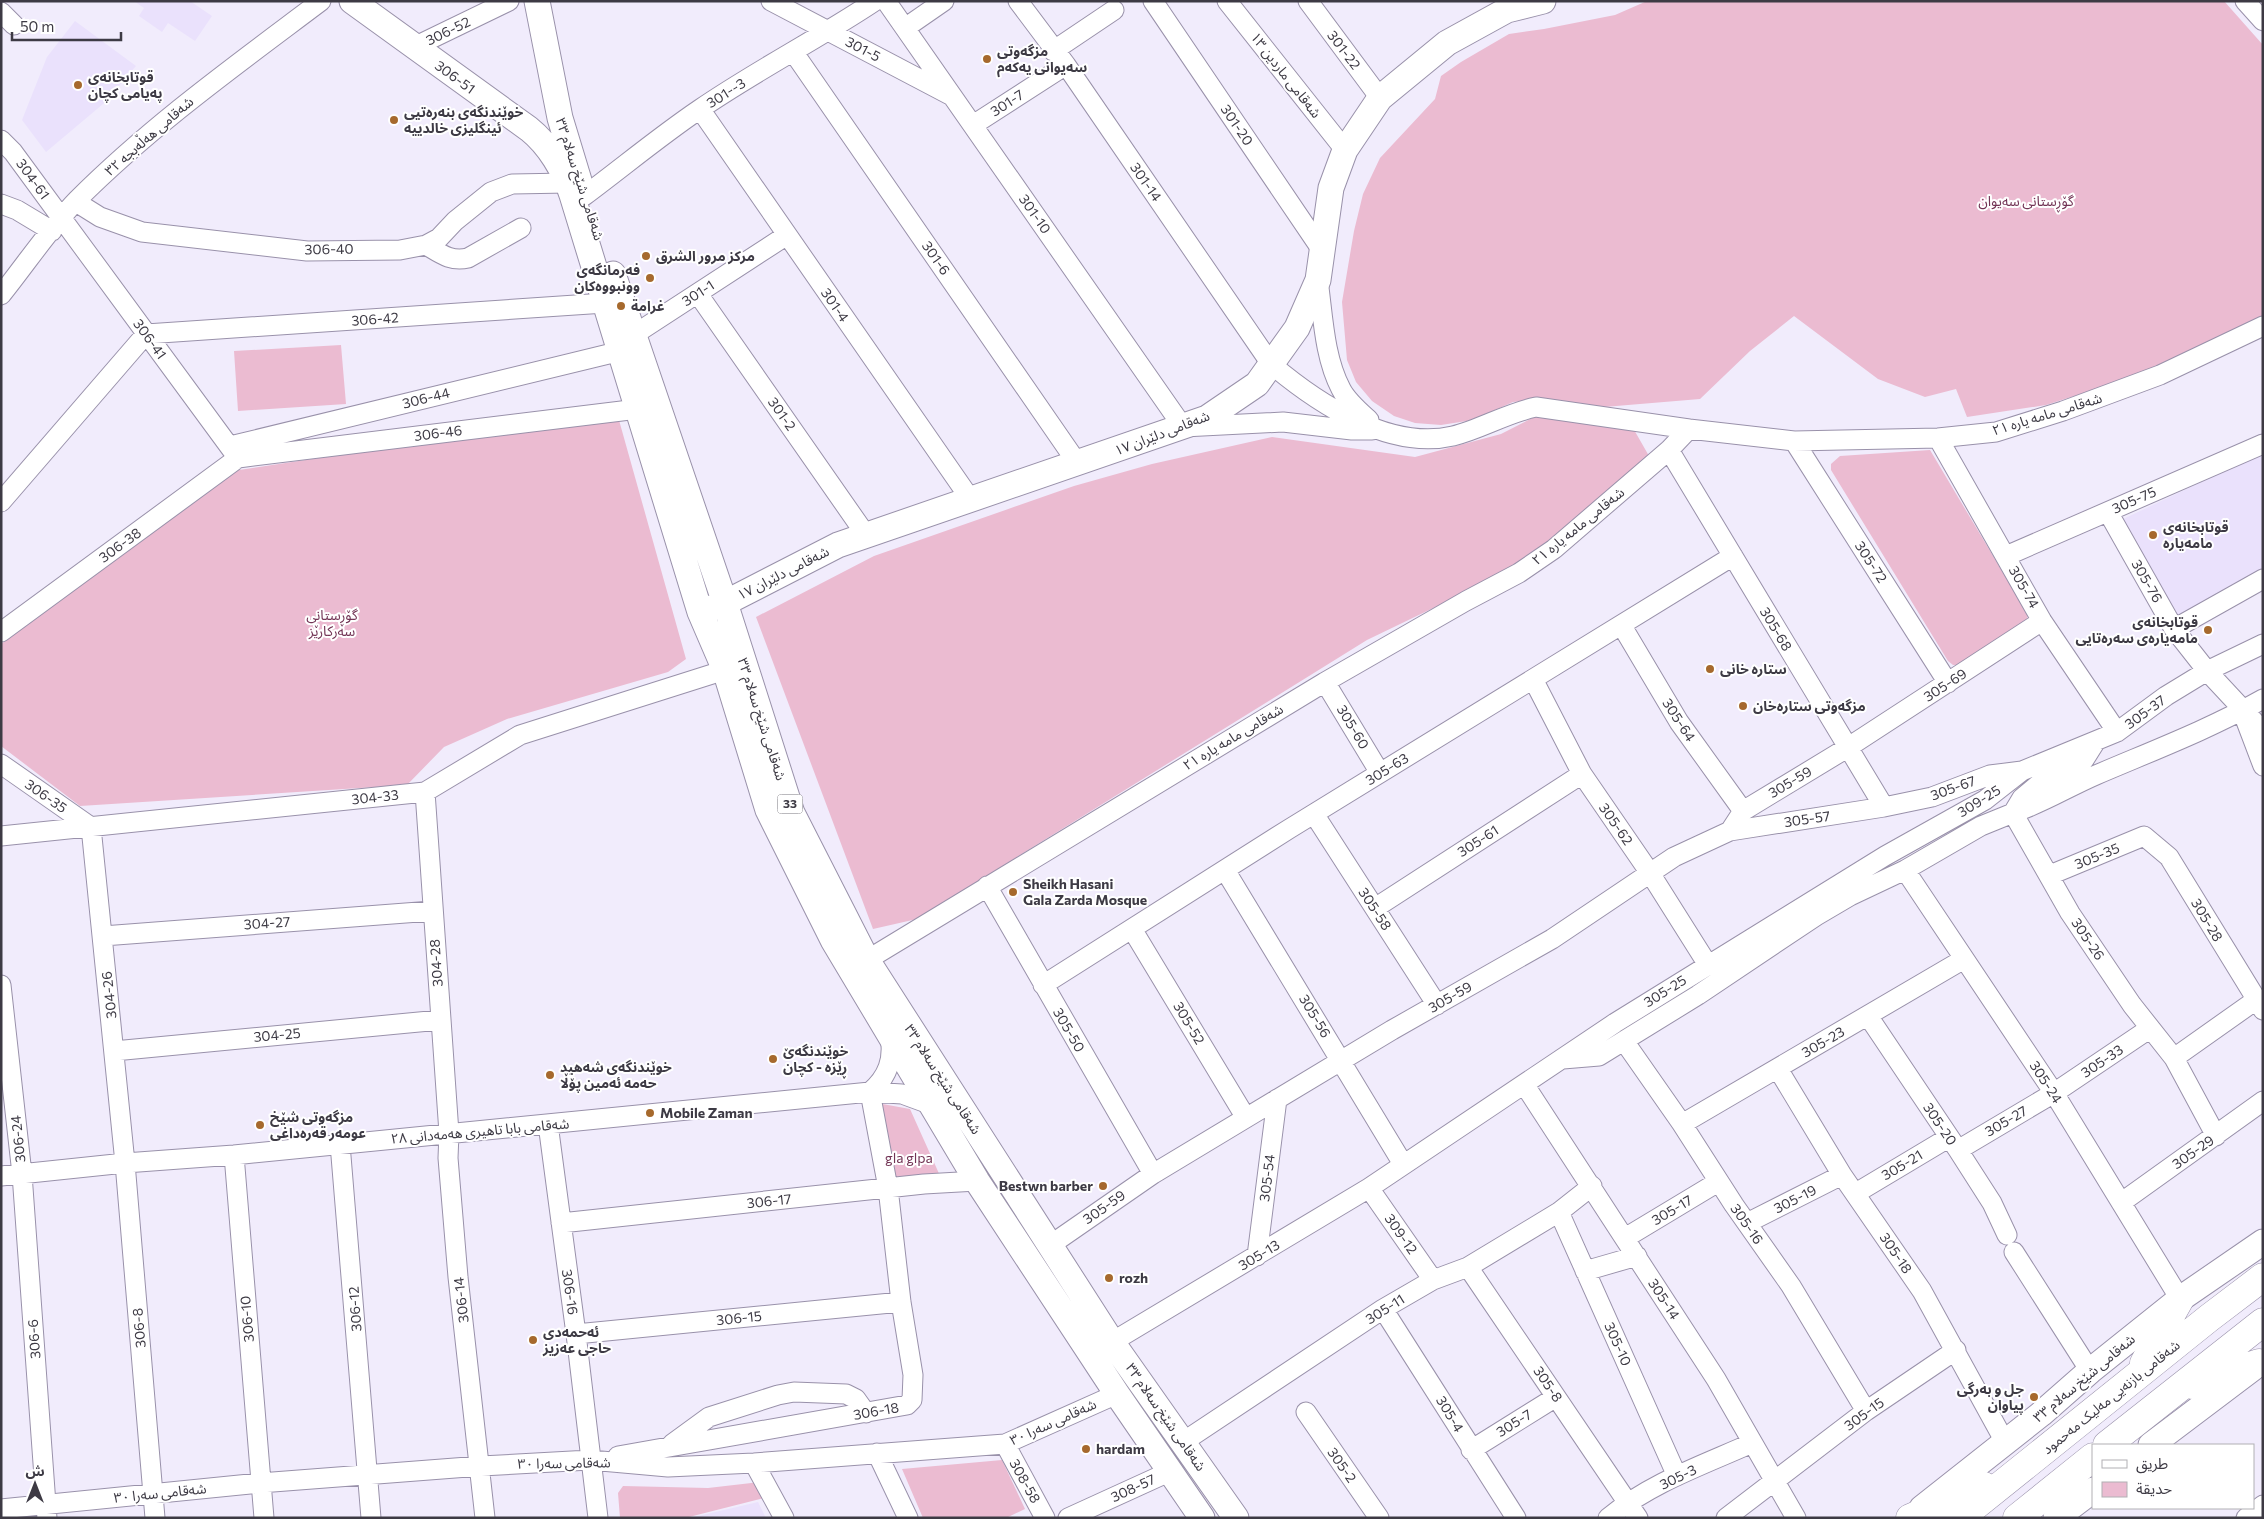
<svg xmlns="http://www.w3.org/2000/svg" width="2264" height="1519" viewBox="0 0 2264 1519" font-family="Commissioner,'Noto Sans Arabic',sans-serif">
<rect width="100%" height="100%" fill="#f1ecfc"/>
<path fill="#eae1fc" d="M 134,1 L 190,1 L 212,16 L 195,41 L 168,23 L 162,32 L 139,16 L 144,8 Z
M 75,21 L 136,66 L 103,104 L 46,152 L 22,120 L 47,57 Z
M 2263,453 L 2263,569 L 2174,622 L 2121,520 Z
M 758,1502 L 766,1518 L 690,1518 Z"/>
<path fill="#ebbbd1" d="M 1647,1 L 2224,1 L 2263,45 L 2263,316 L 2150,372 L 2046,405 L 1967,417 L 1956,389 L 1925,397 L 1878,379 L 1794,316 L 1750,351 L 1700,399 L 1604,407 L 1534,400 L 1513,402 L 1473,420 L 1441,425 L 1415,423 L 1394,416 L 1372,401 L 1356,382 L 1347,360 L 1342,302 L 1354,231 L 1363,194 L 1380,158 L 1435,99 L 1441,76 L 1461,62 L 1509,34 L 1544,29 L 1615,15 Z
M 341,345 L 346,404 L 238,411 L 234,351 Z
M 617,413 L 686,659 L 668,672 L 507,719 L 444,747 L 407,785 L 80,806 L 1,746 L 1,644 L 232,471 Z
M 1536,416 L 1633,428 L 1649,456 L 1533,560 L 1367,640 L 917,919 L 873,929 L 756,617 L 874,556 L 1074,486 L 1152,464 L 1272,437 L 1415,457 L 1501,434 Z
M 1930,450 L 2027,613 L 2028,621 L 1961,665 L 1953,665 L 1948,661 L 1831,470 L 1831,464 L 1840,456 Z
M 877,1103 L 910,1109 L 941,1178 L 892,1184 Z
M 1002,1460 L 1025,1509 L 1006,1518 L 923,1518 L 902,1469 Z
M 760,1482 L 768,1497 L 685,1518 L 620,1518 L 618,1493 L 623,1486 L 708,1488 Z"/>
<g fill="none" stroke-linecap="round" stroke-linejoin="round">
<g stroke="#9991aa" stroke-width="21">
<path id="minor" d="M 771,1 L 950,95
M 886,1 L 1183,427 L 1283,422 L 1352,430 L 1372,430
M 1018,1 L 1066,65 L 1271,364 C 1317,403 1389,451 1453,436 C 1481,429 1507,413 1536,407 L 1689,429
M 1153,1 L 1321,249
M 1227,1 L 1345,150
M 1308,1 L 1380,98
M 2245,1 L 2263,21
M 1,12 L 14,25
M 905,28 L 944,1
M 414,47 L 509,1
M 1053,51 L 1114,10
M 794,53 L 1078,464
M 700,109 L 971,500
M 973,125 L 1066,65
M 1,140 L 13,152 L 237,457
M 584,196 C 623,167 660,136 700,109 C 757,70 818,39 875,1
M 76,202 L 100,217 L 142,232 L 307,251 L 400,250 L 426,245 L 439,238 L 455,221 L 491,192 L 512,184 L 568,183
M 1,204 L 17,210 L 52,231
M 426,245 C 441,254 451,262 468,258 L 521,228
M 1318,280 C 1323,315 1324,357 1341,389 C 1347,401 1359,411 1369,420
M 698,294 L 866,535
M 1,295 C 26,264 49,229 77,200 C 152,125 236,65 321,1
M 635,334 L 787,235
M 1938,438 L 2042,621 L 2117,732
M 1794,441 L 1948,683
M 230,446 L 621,351
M 1669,450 L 1884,807
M 1,502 L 146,334 L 605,303
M 2108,512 L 2174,629 L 2207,671 L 2263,731
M 2006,556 L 2263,444
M 1622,626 L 1679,722 L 1743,811
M 2174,629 L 2263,579
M 1,632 L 238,458 L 638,409
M 1533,679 L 1582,774 L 1650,873 L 1708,965
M 1325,682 L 1380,773
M 2244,716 L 2263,766
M 1,764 L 91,827 L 125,1163 L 155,1518
M 425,792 L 449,1133 L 448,1158 L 458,1277 L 485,1518
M 1314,814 L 1437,1005
M 1730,831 L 1884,807 L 1932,797 L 1990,775 L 2022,771 L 2117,732 L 2166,696 L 2207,671 L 2263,644
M 1,836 L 425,792 L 520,735 L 725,670
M 1225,870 L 1403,1164
M 1905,870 L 2054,1093 L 2180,1299
M 2050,875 L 2144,836 L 2169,857 L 2263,1010
M 987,886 L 1153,1174
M 1375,908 L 1582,774
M 1132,929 L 1246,1118
M 103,936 L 432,911
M 867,960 L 1325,682 L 1466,601 L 1519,573 L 1554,549 L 1669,450 L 1689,429 L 1794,441 L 1938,438 L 1996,432 L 2063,411 L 2160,375 L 2263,326
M 1,985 L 22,1174 L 47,1518
M 1043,985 L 1289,829 L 1733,556
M 1868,1016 L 1958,1150 L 1992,1203 L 2007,1235
M 1624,1041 L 1682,1124 L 1734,1205 L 1791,1286 L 1866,1411
M 114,1051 L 440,1020
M 2174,1058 L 2256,1000
M 1563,1059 L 1599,1056 L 1698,995 L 1816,916 L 1850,896 L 1905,870 L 1981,826 L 2013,813 L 2022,798 L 2040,783 L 2074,770 L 2084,760 L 2096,741
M 1778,1069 L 1842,1175 L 1922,1291 L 2005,1442
M 1524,1084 L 1716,1379 L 1796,1518
M 870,1092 C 888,1077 894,1059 890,1036
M 548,1124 L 576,1334 L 598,1518
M 1682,1124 L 1964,959
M 2216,1136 L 2174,1058 L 2132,1005 L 2070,913 L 2013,813 C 2043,803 2068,787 2096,775 C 2152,751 2210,729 2263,699
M 340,1144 L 371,1518
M 1958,1150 L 2054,1093 L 2149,1029
M 234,1155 L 264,1518
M 1,1176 L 125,1163 L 234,1155 L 870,1092 L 902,1094 L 932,1105
M 1369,1188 L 1433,1280
M 1856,1193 L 1948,1138
M 2122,1202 L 2263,1101
M 1559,1212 L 1677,1476
M 561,1223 L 924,1184 L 977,1181
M 1747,1223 L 1842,1175
M 1625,1238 L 1718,1182
M 1049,1246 L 1153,1174 L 1392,1030 L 1552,939 L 1674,857 L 1730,831 L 1743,811 L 1847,748 L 2042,621
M 2014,1252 L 2090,1371
M 1257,1256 L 1277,1099
M 1468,1267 L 1638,1518
M 1585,1271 L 1637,1256
M 1383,1309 L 1516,1518
M 576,1334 L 901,1302
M 1112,1342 L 1369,1188 L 1615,1023 L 1885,856 L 1985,800 L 2022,771
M 1306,1412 L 1379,1518
M 1183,1442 L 1383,1309 L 1433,1280 L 1468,1267 L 1559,1212 L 1592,1186
M 672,1444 L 709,1417 L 778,1395 L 794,1392 L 846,1394 L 856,1399 L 866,1413
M 1005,1444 L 1045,1518
M 1471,1450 L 1556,1397
M 877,1453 L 908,1518
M 618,1456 L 907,1405 L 912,1400 L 913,1375 L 901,1302 L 888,1188 L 870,1092
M 754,1463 L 784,1518
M 1,1509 L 260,1483 L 481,1466 L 590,1460 L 668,1467 L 754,1463 L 1005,1444 L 1117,1394
M 1068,1518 L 1171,1471
M 1608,1518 C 1650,1483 1703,1465 1752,1443
M 1726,1518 L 1866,1411 L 1956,1350
M 2246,1518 L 2263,1505"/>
</g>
<g stroke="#9991aa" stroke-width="27">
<path id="major" d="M 352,1 L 529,129 C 549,145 564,170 572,195 L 700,612 L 725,670 L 768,810 L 833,940 L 977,1181 L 1117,1394 L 1202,1518
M 537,1 L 560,118 L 580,184
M 613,274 L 725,603 L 792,813 L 867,960 L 1112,1342 L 1236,1518
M 709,609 L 725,603 L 838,545 L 1207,418 L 1257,384 L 1297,328 L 1318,280 L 1331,188 L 1345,150 L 1380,98 L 1447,43 L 1507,10 L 1543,1
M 2151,1445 L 2253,1368
M 1922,1508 L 2041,1414 L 2090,1371 L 2180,1299 L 2263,1242
M 2056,1518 L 2093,1490"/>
</g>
<g stroke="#9991aa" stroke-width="29">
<path id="highway" d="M 2144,1363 L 2180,1299
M 2193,1385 L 2259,1363
M 2107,1445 L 2263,1322
M 1910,1518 L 1984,1486
M 1960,1518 L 2209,1318 L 2263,1277
M 2017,1518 L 2093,1457"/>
</g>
<use href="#minor" stroke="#fff" stroke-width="19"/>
<use href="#major" stroke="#fff" stroke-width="25"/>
<use href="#highway" stroke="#fff" stroke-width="28"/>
</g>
<g fill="#a6692d" stroke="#fff" stroke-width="2">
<circle cx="987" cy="59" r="5"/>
<circle cx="78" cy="85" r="5"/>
<circle cx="394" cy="120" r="5"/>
<circle cx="646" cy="256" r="5"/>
<circle cx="650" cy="278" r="5"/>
<circle cx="621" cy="306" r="5"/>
<circle cx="2153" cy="535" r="5"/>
<circle cx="2208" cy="630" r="5"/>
<circle cx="1710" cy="669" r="5"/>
<circle cx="1743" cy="706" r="5"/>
<circle cx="1013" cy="892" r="5"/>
<circle cx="773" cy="1059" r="5"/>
<circle cx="550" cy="1075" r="5"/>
<circle cx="650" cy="1113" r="5"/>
<circle cx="260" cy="1125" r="5"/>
<circle cx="1103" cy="1186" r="5"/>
<circle cx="1109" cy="1278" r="5"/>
<circle cx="533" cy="1340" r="5"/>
<circle cx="2034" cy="1397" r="5"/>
<circle cx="1086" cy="1449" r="5"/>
</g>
<g text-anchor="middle" stroke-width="4" stroke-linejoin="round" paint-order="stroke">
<rect fill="#fff" stroke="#77757c" stroke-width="1" x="777.5" y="794.5" width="25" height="19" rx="4"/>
<g font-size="12" font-weight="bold" fill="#3d3a44">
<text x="790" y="808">33</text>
</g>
<g font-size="14" fill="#3d3a44" stroke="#fff">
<text transform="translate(448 31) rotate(-26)" y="5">306-52</text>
<text transform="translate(863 49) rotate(28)" y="5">301-5</text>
<text transform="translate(1344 50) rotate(53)" y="5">301-22</text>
<text transform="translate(1286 75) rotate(52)" y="5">شەقامی ماردین ١٣</text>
<text transform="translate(455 77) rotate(36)" y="5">306-51</text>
<text transform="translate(726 93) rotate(-32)" y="5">301--3</text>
<text transform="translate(1007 103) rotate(-33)" y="5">301-7</text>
<text transform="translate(1237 125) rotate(56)" y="5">301-20</text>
<text transform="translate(149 136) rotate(-41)" y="5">شەقامی هەڵەبجە ٣٢</text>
<text transform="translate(33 179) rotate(54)" y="5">304-61</text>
<text transform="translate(580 179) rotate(72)" y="5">شەقامی شێخ سەلام ٣٣</text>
<text transform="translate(1146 182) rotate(55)" y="5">301-14</text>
<text transform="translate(1035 214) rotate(55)" y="5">301-10</text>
<text transform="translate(329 249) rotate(-1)" y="5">306-40</text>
<text transform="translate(936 258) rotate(55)" y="5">301-6</text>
<text transform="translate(698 293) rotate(-33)" y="5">301-1</text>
<text transform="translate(835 305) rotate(55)" y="5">301-4</text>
<text transform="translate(375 319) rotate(-4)" y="5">306-42</text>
<text transform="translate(150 339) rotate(54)" y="5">306-41</text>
<text transform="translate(426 398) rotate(-14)" y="5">306-44</text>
<text transform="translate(782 414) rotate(55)" y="5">301-2</text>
<text transform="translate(2047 414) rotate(-17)" y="5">شەقامی مامە یارە ٢١</text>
<text transform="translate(438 433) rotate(-7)" y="5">306-46</text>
<text transform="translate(1162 433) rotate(-21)" y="5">شەقامی دلێران ١٧</text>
<text transform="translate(2134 500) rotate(-24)" y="5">305-75</text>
<text transform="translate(1578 526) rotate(-39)" y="5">شەقامی مامە یارە ٢١</text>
<text transform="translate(120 545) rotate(-36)" y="5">306-38</text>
<text transform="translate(1871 562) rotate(57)" y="5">305-72</text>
<text transform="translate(783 573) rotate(-27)" y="5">شەقامی دلێران ١٧</text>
<text transform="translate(2147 581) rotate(60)" y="5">305-76</text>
<text transform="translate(2024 587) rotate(60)" y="5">305-74</text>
<text transform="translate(1776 629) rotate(59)" y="5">305-68</text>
<text transform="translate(1945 685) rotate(-33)" y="5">305-69</text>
<text transform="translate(2145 712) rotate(-36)" y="5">305-37</text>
<text transform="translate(762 719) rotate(72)" y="5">شەقامی شێخ سەلام ٣٣</text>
<text transform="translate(1679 720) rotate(57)" y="5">305-64</text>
<text transform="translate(1353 727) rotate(59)" y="5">305-60</text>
<text transform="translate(1233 737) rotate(-31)" y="5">شەقامی مامە یارە ٢١</text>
<text transform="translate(1387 769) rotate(-32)" y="5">305-63</text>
<text transform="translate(1790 782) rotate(-31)" y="5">305-59</text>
<text transform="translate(1953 788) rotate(-20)" y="5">305-67</text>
<text transform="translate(46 796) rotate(35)" y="5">306-35</text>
<text transform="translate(375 797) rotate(-6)" y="5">304-33</text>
<text transform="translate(1979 801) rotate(-32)" y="5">309-25</text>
<text transform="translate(1807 819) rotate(-8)" y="5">305-57</text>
<text transform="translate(1616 824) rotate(55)" y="5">305-62</text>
<text transform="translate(1478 841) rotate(-33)" y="5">305-61</text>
<text transform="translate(2097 856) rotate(-22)" y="5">305-35</text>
<text transform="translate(1375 909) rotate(57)" y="5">305-58</text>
<text transform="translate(2207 920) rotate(59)" y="5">305-28</text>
<text transform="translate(267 923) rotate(-4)" y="5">304-27</text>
<text transform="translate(2088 939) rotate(56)" y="5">305-26</text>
<text transform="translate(436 963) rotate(-94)" y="5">304-28</text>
<text transform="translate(1665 991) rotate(-32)" y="5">305-25</text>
<text transform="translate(109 995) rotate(-96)" y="5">304-26</text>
<text transform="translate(1450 997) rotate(-30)" y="5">305-59</text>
<text transform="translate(1315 1016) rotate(59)" y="5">305-56</text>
<text transform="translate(1189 1023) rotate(59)" y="5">305-52</text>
<text transform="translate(1069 1030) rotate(60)" y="5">305-50</text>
<text transform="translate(277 1035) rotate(-5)" y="5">304-25</text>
<text transform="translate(1823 1042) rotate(-30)" y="5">305-23</text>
<text transform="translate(2102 1061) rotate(-34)" y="5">305-33</text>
<text transform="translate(943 1079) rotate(57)" y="5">شەقامی شێخ سەلام ٣٣</text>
<text transform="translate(2046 1082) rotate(57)" y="5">305-24</text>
<text transform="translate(2006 1121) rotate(-30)" y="5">305-27</text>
<text transform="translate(1940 1124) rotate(56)" y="5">305-20</text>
<text transform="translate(480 1131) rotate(-5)" y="5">شەقامی بابا تاهیری هەمەدانی ٢٨</text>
<text transform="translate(18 1139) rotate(-96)" y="5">306-24</text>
<text transform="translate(2193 1152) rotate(-35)" y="5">305-29</text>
<text transform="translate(1902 1165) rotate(-31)" y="5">305-21</text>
<text transform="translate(1267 1178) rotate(-83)" y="5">305-54</text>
<text transform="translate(1795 1199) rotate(-27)" y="5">305-19</text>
<text transform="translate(769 1201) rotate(-6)" y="5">306-17</text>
<text transform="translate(1104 1207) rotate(-35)" y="5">305-59</text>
<text transform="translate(1672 1210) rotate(-31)" y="5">305-17</text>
<text transform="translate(1747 1224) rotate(55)" y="5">305-16</text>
<text transform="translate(1401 1234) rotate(55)" y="5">309-12</text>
<text transform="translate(1896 1253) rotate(56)" y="5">305-18</text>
<text transform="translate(1259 1255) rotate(-31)" y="5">305-13</text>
<text transform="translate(570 1292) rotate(82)" y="5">306-16</text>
<text transform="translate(1664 1299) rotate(57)" y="5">305-14</text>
<text transform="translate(461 1300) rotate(-97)" y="5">306-14</text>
<text transform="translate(355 1309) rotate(-94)" y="5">306-12</text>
<text transform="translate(1385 1309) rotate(-32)" y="5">305-11</text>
<text transform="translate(739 1318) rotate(-6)" y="5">306-15</text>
<text transform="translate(247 1319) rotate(-95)" y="5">306-10</text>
<text transform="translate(139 1328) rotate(-95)" y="5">306-8</text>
<text transform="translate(34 1339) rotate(-94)" y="5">306-6</text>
<text transform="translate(1618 1344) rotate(66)" y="5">305-10</text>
<text transform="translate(2084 1378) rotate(-40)" y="5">شەقامی شێخ سەلام ٣٣</text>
<text transform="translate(1548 1384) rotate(56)" y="5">305-8</text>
<text transform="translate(2111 1397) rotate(-39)" y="5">شەقامی بازنەیی مەلیک مەحمود</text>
<text transform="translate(876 1411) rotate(-10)" y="5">306-18</text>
<text transform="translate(1450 1414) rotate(59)" y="5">305-4</text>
<text transform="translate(1864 1414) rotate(-36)" y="5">305-15</text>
<text transform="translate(1166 1417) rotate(55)" y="5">شەقامی شێخ سەلام ٣٣</text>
<text transform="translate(1053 1422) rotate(-24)" y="5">شەقامی سەرا ٣٠</text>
<text transform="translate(1514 1423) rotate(-32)" y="5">305-7</text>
<text transform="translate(564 1463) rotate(-1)" y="5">شەقامی سەرا ٣٠</text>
<text transform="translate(1342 1465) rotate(55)" y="5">305-2</text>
<text transform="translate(1678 1477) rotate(-26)" y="5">305-3</text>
<text transform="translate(1025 1481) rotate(61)" y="5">308-58</text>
<text transform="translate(1133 1488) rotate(-25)" y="5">308-57</text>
<text transform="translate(160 1493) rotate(-6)" y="5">شەقامی سەرا ٣٠</text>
</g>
<g font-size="14" font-weight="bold" fill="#3d3a44" stroke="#fff" text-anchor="start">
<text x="997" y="56">مزگەوتی<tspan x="997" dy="16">سەیوانی یەکەم</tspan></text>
<text x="88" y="82">قوتابخانەی<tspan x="88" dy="16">پەیامی کچان</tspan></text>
<text x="404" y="117">خوێندنگەی بنەڕەتیی<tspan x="404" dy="16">ئینگلیزی خالدییە</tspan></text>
<text x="656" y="261">مرکز مرور الشرق</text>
<text x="640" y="275" text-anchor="end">فەرمانگەی<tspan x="640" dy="16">وونبووەکان</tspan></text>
<text x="631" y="311">غرامة</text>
<text x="2163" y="532">قوتابخانەی<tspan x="2163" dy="16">مامەیارە</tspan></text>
<text x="2198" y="627" text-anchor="end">قوتابخانەی<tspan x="2198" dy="16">مامەیارەی سەرەتایی</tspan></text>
<text x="1720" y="674">ستاره خانی</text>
<text x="1753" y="711">مزگەوتی ستارەخان</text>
<text x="1023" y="889">Sheikh Hasani<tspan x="1023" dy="16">Gala Zarda Mosque</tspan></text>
<text x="783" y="1056">خوێندنگەێ<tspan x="783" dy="16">ڕێزە - کچان</tspan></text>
<text x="560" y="1072">خوێندنگەی شەهید<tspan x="560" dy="16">حەمە ئەمین پۆڵا</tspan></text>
<text x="660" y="1118">Mobile Zaman</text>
<text x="270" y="1122">مزگەوتی شێخ<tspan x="270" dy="16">عومەر قەرەداغی</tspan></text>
<text x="1093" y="1191" text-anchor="end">Bestwn barber</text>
<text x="1119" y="1283">rozh</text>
<text x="543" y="1337">ئەحمەدی<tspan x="543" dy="16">حاجی عەزیز</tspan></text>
<text x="2024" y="1394" text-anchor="end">جل و بەرگی<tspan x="2024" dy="16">پیاوان</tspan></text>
<text x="1096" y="1454">hardam</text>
</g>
<g font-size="14" fill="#723455" stroke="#fff">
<text x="2026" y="206">گۆڕستانی سەیوان</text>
<text x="332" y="620">گۆڕستانی<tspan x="332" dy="16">سەرکارێز</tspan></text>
<text x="909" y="1163">gla glpa</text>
</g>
</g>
<rect width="2264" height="1519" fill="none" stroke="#3d3a44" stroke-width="5"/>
<rect x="2092" y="1444" width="162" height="65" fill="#ffffff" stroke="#b1b0b4"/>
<rect x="2102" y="1460" width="25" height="8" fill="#ffffff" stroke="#b1b0b4"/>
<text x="2136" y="1469" font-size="15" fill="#3d3a44">طريق</text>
<rect x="2102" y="1482" width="25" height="15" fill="#ebbbd1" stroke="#b1b0b4"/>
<text x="2136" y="1494" font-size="15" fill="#3d3a44">حديقة</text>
<g transform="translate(35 1484)" stroke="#ffffff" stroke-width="4" paint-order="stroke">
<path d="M0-4L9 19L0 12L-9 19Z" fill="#3d3a44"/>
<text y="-8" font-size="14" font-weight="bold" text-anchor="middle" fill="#3d3a44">ش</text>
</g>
<path d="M12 32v8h109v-8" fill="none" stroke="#3d3a44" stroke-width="2.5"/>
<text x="20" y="32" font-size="15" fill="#3d3a44" stroke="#ffffff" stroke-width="4" paint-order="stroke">50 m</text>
</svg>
